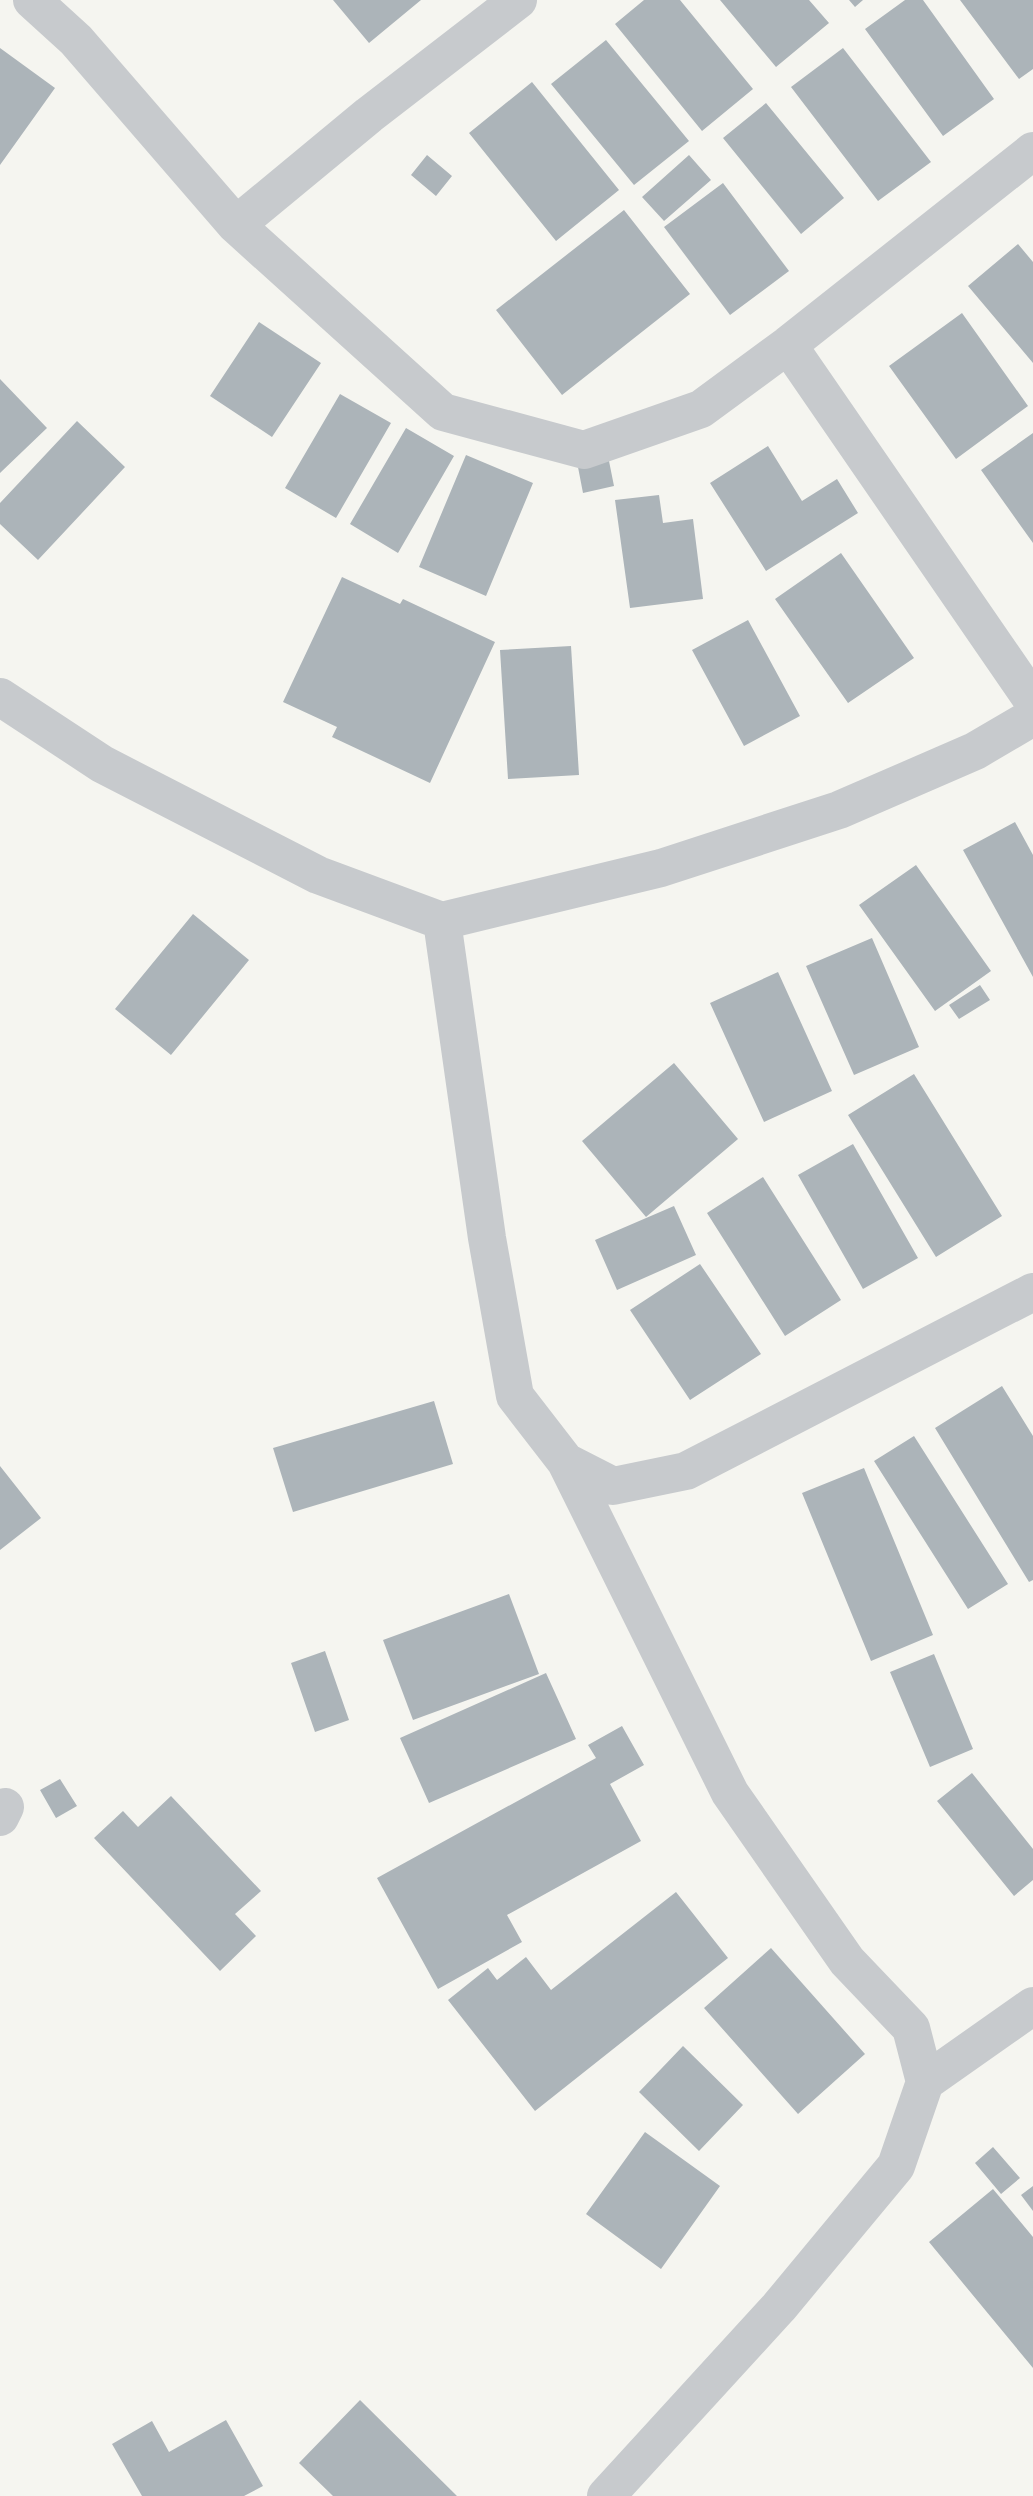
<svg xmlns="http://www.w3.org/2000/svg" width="1033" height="2496" viewBox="0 0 1033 2496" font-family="'Asap Condensed',sans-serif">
<rect width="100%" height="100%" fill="#f5f5f0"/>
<path fill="#acb4b9" d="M 333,0 L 421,0 L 369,43 Z
M 644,0 L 680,0 L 753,89 L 702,131 L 615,24 Z
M 720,0 L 809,0 L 829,23 L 776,67 Z
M 849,0 L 863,0 L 855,7 Z
M 905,0 L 923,0 L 994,99 L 943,136 L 865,29 Z
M 960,0 L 1033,0 L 1033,69 L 1019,79 Z
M 606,40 L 689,141 L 634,185 L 551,84 Z
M 0,48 L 55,88 L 0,165 Z
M 843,48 L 931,162 L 878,201 L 791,87 Z
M 532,82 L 619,190 L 556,241 L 469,133 Z
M 766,103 L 844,198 L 801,234 L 723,138 Z
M 427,155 L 452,176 L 436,196 L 411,175 Z
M 689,155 L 711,180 L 664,221 L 642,197 Z
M 723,183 L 789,271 L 730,315 L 664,227 Z
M 624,210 L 690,294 L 562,395 L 496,310 Z
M 1018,244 L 1033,262 L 1033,363 L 968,286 Z
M 962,313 L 1028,406 L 956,459 L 889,366 Z
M 259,322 L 321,363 L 272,437 L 210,396 Z
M 0,379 L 47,428 L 0,473 Z
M 340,394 L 391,423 L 336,518 L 285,488 Z
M 77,421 L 125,467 L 38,560 L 0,524 L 0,503 Z
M 406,428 L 454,456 L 398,553 L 350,524 Z
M 1033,433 L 1033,543 L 981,470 Z
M 768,446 L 802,501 L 837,479 L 858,513 L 766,571 L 710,483 Z
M 466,455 L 533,483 L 486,596 L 419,567 Z
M 608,456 L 614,486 L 583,493 L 577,462 Z
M 659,495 L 663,523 L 693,519 L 703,599 L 630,608 L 615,500 Z
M 841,553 L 914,658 L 848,703 L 775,599 Z
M 342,577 L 400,604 L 403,599 L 495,642 L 430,783 L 332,737 L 337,727 L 283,702 Z
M 748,620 L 800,716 L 744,746 L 692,650 Z
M 571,646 L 579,775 L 508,779 L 500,650 Z
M 1015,822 L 1033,855 L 1033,977 L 963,850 Z
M 916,865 L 991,971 L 935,1011 L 859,905 Z
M 193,914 L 249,960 L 171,1055 L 115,1009 Z
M 872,938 L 919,1047 L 854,1075 L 806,966 Z
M 778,972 L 832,1091 L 764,1122 L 710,1003 Z
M 980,985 L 990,1000 L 959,1019 L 949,1005 Z
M 674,1063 L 738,1139 L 646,1217 L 582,1141 Z
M 914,1074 L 1002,1216 L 936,1257 L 848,1115 Z
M 853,1144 L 918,1258 L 863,1289 L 798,1175 Z
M 763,1177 L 841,1300 L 785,1336 L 707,1213 Z
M 674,1206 L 696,1255 L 617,1290 L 595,1240 Z
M 700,1264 L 761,1354 L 690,1400 L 630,1310 Z
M 1002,1386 L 1033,1436 L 1033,1580 L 1029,1582 L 935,1428 Z
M 434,1401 L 453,1464 L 293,1512 L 273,1448 Z
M 914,1436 L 1008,1584 L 968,1609 L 874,1461 Z
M 0,1466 L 41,1518 L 0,1550 Z
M 864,1468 L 933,1635 L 871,1661 L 802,1493 Z
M 509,1594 L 539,1674 L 413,1720 L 383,1640 Z
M 325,1651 L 349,1720 L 315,1732 L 291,1663 Z
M 934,1654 L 973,1749 L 930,1767 L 890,1672 Z
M 546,1673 L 576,1739 L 429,1803 L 400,1738 Z
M 622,1726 L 644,1765 L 610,1784 L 641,1841 L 507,1915 L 522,1942 L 438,1989 L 377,1878 L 596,1758 L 588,1745 Z
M 972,1773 L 1033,1849 L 1033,1880 L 1014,1896 L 937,1801 Z
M 60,1779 L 77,1806 L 56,1818 L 40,1790 Z
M 171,1796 L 261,1891 L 235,1914 L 256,1936 L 220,1971 L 94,1838 L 123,1811 L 138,1827 Z
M 676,1892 L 728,1958 L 535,2111 L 448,2000 L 488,1968 L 497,1980 L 526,1957 L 551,1990 Z
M 771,1948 L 865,2054 L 798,2114 L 704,2008 Z
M 683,2046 L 743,2105 L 699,2151 L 639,2092 Z
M 645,2132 L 720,2186 L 661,2269 L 586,2214 Z
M 993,2147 L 1020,2178 L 1001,2194 L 975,2163 Z
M 1033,2186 L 1033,2211 L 1021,2195 Z
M 993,2189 L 1033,2237 L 1033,2368 L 929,2242 Z
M 360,2400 L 457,2496 L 333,2496 L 299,2463 Z
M 226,2420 L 263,2486 L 244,2496 L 142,2496 L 112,2444 L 152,2421 L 169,2452 Z"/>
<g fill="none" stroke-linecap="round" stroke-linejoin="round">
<path stroke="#c7cacd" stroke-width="38" d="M 32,0 L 76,40 L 236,225 L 443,412 L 584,450 L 701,409 L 788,345 L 1033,151
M 236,225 L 369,115 L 518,0
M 788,345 L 1033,701
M 0,697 L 102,764 L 318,875 L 442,921 L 661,868 L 839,810 L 975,751 L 1033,717
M 442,921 L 487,1238 L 515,1396 L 566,1462 L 613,1486 L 686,1471 L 1033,1292
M 566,1462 L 730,1793 L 847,1961 L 911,2028 L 925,2082 L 896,2166 L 779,2307 L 606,2496
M 0,1817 L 5,1807
M 925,2082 L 1033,2006"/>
</g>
</svg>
